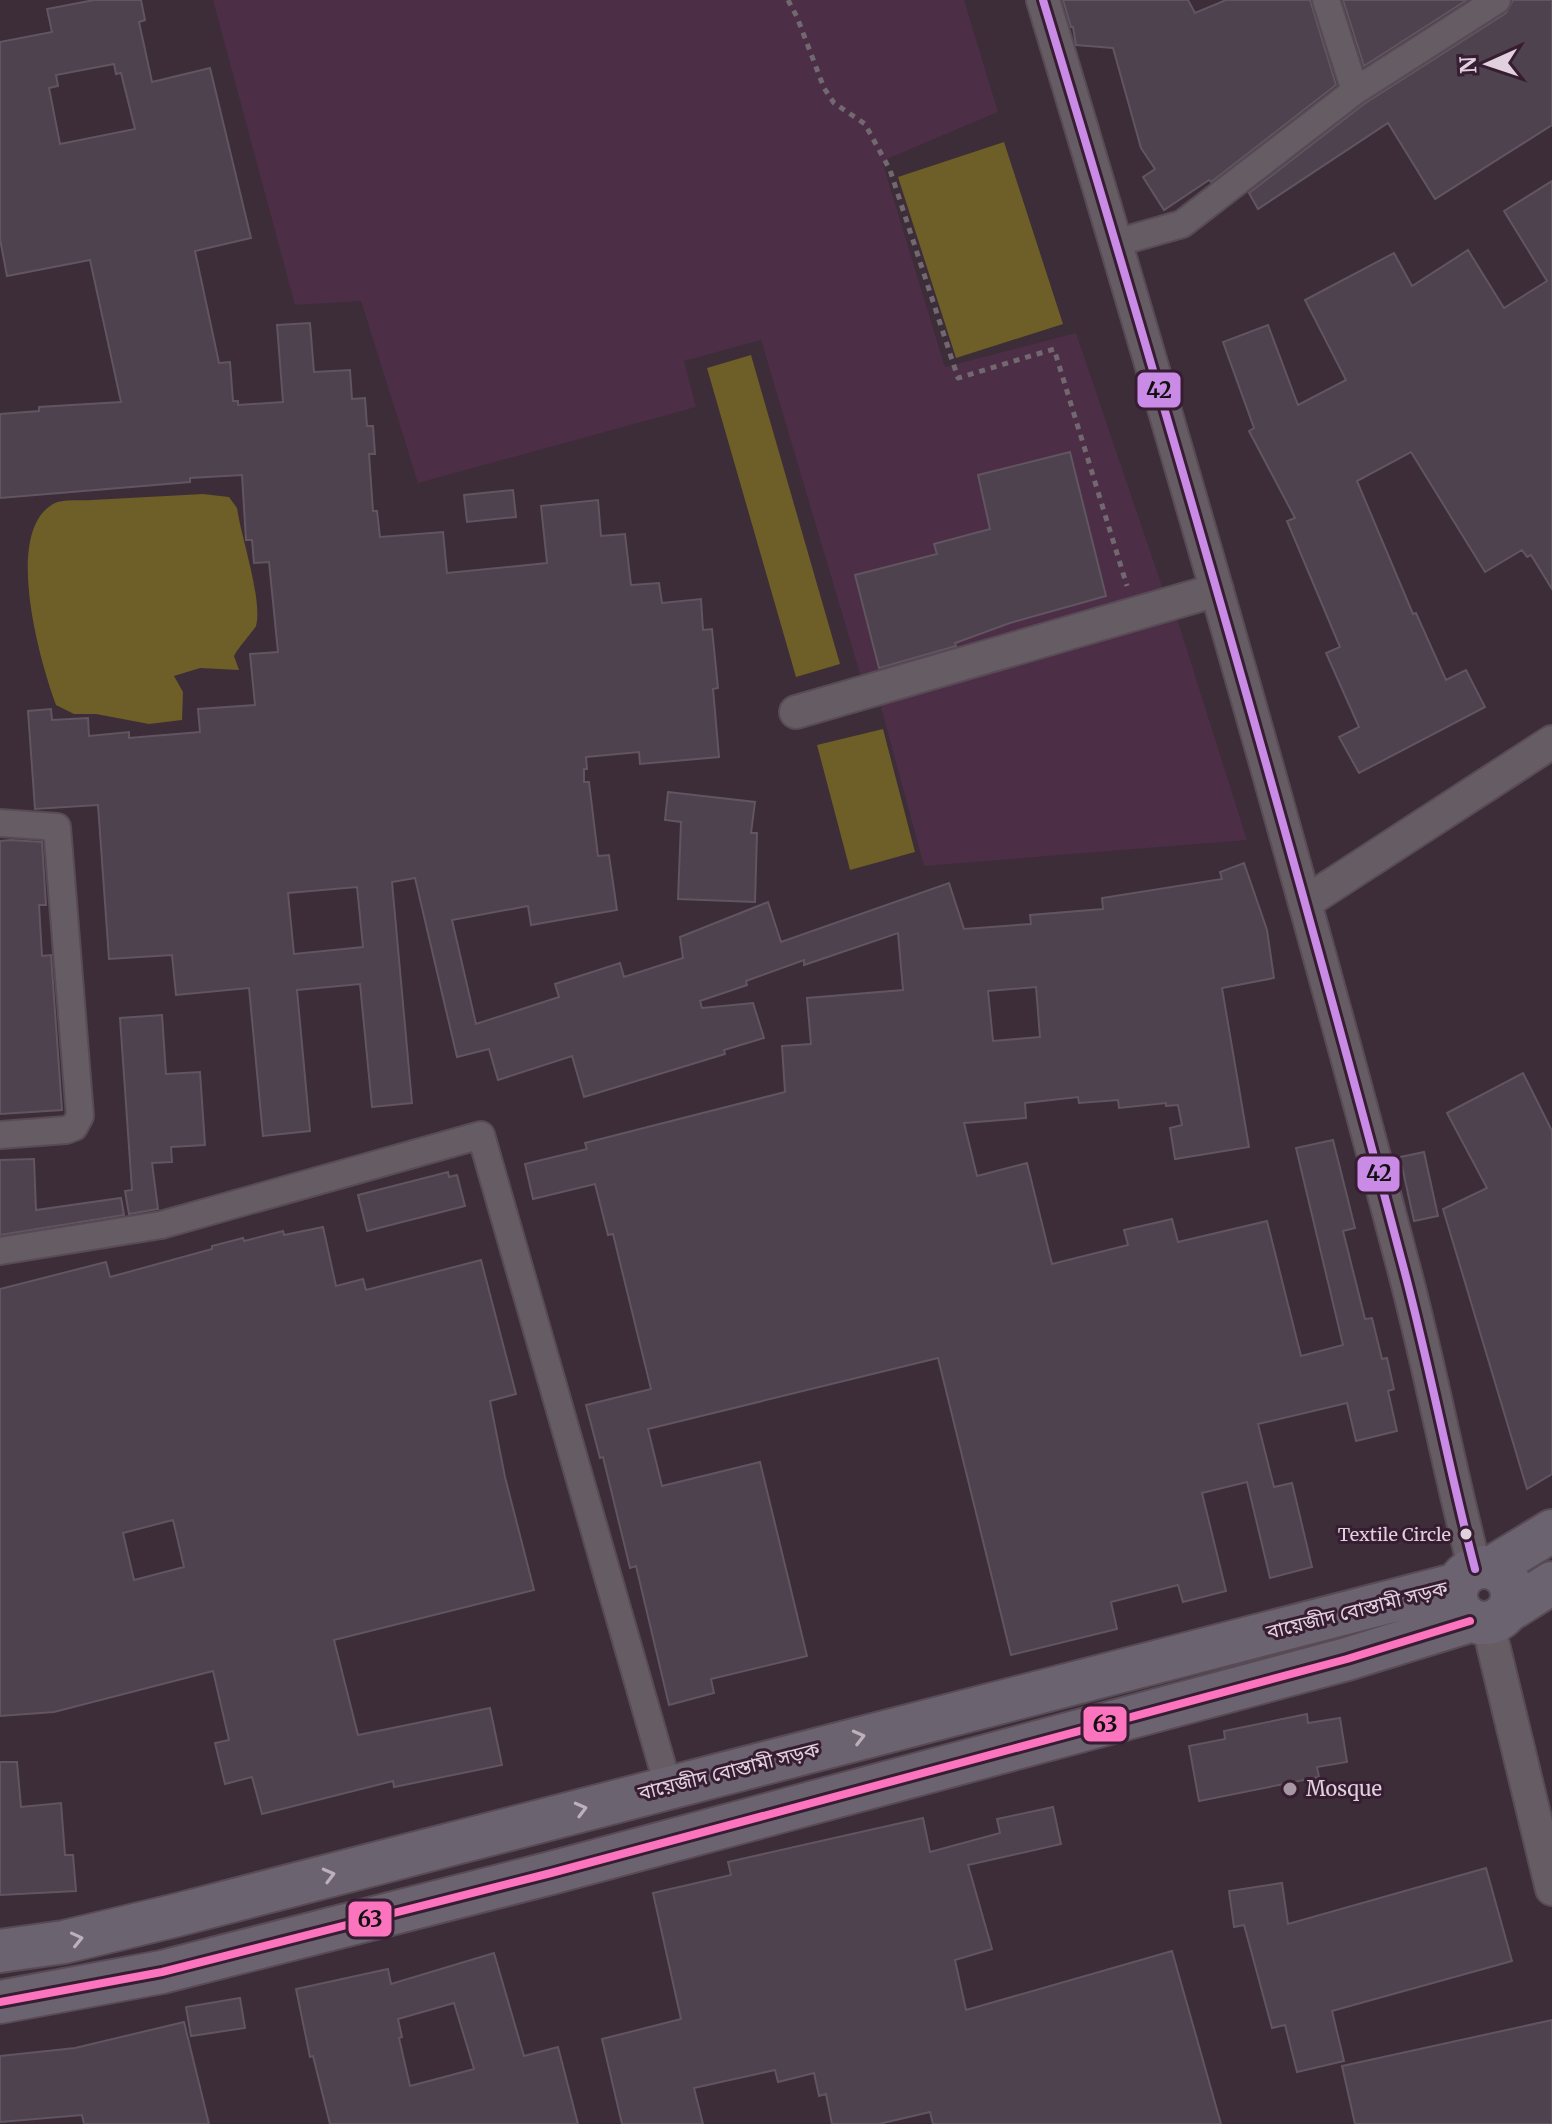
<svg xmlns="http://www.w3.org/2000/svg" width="1552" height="2124" viewBox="0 0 1552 2124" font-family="Merriweather,'Noto Sans Bengali',serif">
<rect width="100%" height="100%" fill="#3c2d38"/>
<path fill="#4c2e46" d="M 213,0 L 964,0 L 998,112 L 882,161 L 945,367 L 1076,333 L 1166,598 L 863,684 L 761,340 L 684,361 L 696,407 L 418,483 L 361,301 L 295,305 Z
M 1174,609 L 1247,840 L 924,866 L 878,696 Z"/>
<path fill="#6e5e27" d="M 1004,142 L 1063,324 L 956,358 L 898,177 Z
M 751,355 L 840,664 L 796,677 L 707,368 Z
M 203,494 L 229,497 L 237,508 C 241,537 263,600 256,626 C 254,630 238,648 234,656 L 239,670 L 200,668 L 174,676 L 183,692 L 182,720 L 149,724 L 96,714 L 74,714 L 56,705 C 40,662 2,529 55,503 C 65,499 81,501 92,500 C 129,498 166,496 203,494 Z
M 883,729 L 915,852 L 850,870 L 817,745 Z"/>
<path fill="#4d424d" stroke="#605560" stroke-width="2" fill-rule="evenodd" d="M 94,0 L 141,0 L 145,20 L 139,22 L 152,82 L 210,68 L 251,238 L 195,251 L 219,363 L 230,362 L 233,401 L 238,401 L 238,405 L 283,402 L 277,325 L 310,323 L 314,372 L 350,370 L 352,399 L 365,398 L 367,426 L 373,426 L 375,454 L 369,454 L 373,511 L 377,511 L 380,537 L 443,532 L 447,573 L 547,563 L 541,506 L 598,500 L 601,536 L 625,534 L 631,585 L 659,583 L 662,603 L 701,599 L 703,630 L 712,629 L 718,688 L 713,689 L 719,757 L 640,764 L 639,752 L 586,757 L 587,769 L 584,769 L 584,782 L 589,782 L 598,856 L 609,855 L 617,910 L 531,925 L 528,906 L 452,920 L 476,1024 L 559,997 L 555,984 L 620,963 L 624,977 L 683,958 L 680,937 L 768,902 L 781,942 L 949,883 L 964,929 L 1031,924 L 1030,915 L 1103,909 L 1102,898 L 1222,879 L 1220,872 L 1244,863 L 1267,930 L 1274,978 L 1222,988 L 1249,1147 L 1175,1159 L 1170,1128 L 1182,1125 L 1178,1105 L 1166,1106 L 1166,1103 L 1119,1108 L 1118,1100 L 1079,1103 L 1078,1097 L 1025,1103 L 1026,1118 L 964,1123 L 977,1176 L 1027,1163 L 1052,1264 L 1128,1245 L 1124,1230 L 1172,1219 L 1178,1242 L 1267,1221 L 1301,1356 L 1343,1345 L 1296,1148 L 1333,1140 L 1355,1228 L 1343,1231 L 1365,1319 L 1372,1318 L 1382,1359 L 1387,1358 L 1394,1389 L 1388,1391 L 1397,1431 L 1356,1441 L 1347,1403 L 1258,1424 L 1274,1487 L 1292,1483 L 1312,1567 L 1270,1578 L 1247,1482 L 1202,1493 L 1226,1591 L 1183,1602 L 1178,1585 L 1111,1602 L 1117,1629 L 1011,1655 L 938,1358 L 648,1429 L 662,1486 L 760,1462 L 807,1656 L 711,1679 L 714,1693 L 669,1705 L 636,1566 L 630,1568 L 603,1457 L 600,1458 L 586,1405 L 651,1389 L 613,1234 L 608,1235 L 595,1184 L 533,1199 L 525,1164 L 587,1149 L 585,1143 L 785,1092 L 782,1046 L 811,1044 L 807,998 L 903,990 L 898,933 L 804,965 L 804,960 L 746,981 L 747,985 L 700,1001 L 702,1008 L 753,1003 L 764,1038 L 724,1050 L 725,1054 L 584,1097 L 572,1056 L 498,1080 L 489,1049 L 457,1057 L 415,878 L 392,882 L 412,1103 L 372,1107 L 360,984 L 297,990 L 310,1131 L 263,1136 L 249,988 L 176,995 L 172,955 L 109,959 L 98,805 L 35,809 L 28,711 L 51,709 L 52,720 L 88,718 L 89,736 L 129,732 L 129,738 L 200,732 L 198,709 L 255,705 L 250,654 L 278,652 L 269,562 L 254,563 L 252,540 L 246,540 L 242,475 L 190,478 L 190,482 L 0,498 L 0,414 L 39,411 L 39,407 L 121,402 L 90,260 L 7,276 L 0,239 L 0,42 L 52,32 L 47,9 ZM 114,64 L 116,74 L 121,73 L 135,129 L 60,144 L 49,88 L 58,86 L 56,75 ZM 357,887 L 363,947 L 294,954 L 288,893 ZM 1036,987 L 1040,1037 L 993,1041 L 988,991 Z
M 1063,0 L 1188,0 L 1195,13 L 1226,0 L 1310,0 L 1336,85 L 1211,182 L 1209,180 L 1164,210 L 1143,177 L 1155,169 L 1141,148 L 1113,48 L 1076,45 L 1073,27 L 1071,27 Z
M 1343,0 L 1467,0 L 1364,66 Z
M 1513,0 L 1552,0 L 1552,125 L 1435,199 L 1388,123 L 1258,209 L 1249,193 L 1364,104 L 1506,13 Z
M 1552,181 L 1552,589 L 1531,555 L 1527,557 L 1522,550 L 1485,572 L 1411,452 L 1357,481 L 1413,614 L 1416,613 L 1446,680 L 1466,670 L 1485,707 L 1359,773 L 1339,737 L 1359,727 L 1326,653 L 1340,647 L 1287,521 L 1295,518 L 1249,431 L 1254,428 L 1223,342 L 1268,325 L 1298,405 L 1346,380 L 1305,300 L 1394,253 L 1412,286 L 1468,250 L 1504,308 L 1547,281 L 1504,211 Z
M 1070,452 L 1106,596 L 1010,623 L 955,643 L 956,646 L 879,668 L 855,575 L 937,554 L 934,544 L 990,529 L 978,475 Z
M 513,490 L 516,517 L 467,522 L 464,495 Z
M 668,792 L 755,802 L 751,833 L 757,833 L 755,902 L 678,899 L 681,822 L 665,820 Z
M 11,840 L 42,842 L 46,905 L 39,905 L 42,956 L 51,955 L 62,1110 L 0,1114 L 0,841 Z
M 162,1015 L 166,1074 L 200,1072 L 205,1145 L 171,1147 L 172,1162 L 152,1163 L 158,1209 L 129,1214 L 125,1191 L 132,1190 L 120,1018 Z
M 1523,1073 L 1552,1131 L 1552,1474 L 1527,1489 L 1443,1209 L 1487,1188 L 1447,1113 Z
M 1424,1152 L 1438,1216 L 1414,1221 L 1400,1157 Z
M 34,1159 L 36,1210 L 121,1198 L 124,1215 L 0,1235 L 0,1160 Z
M 448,1172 L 449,1177 L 457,1175 L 465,1206 L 367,1231 L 358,1195 Z
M 323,1227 L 336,1286 L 363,1279 L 366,1290 L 481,1260 L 516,1394 L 490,1401 L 505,1477 L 534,1590 L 334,1640 L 358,1735 L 490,1708 L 502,1765 L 394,1787 L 393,1781 L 262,1814 L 252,1777 L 225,1784 L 215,1743 L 229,1740 L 213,1671 L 54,1712 L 0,1716 L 0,1289 L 106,1262 L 110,1277 L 212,1249 L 212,1246 L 243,1238 L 244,1241 L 283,1231 L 284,1235 ZM 173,1520 L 184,1567 L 134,1580 L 123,1533 Z
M 1307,1714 L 1308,1723 L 1340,1718 L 1347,1762 L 1317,1767 L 1319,1777 L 1199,1801 L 1189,1746 L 1225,1739 L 1224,1731 Z
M 0,1762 L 17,1762 L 21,1807 L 61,1803 L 65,1855 L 73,1855 L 76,1891 L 0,1895 Z
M 1053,1807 L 1061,1844 L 968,1865 L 992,1949 L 955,1960 L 966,2010 L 1172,1951 L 1221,2124 L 933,2124 L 930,2112 L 879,2124 L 832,2124 L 826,2094 L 819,2096 L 814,2073 L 778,2082 L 775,2070 L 694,2088 L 703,2124 L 622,2124 L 602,2039 L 681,2019 L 653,1893 L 731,1875 L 728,1862 L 923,1818 L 930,1852 L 1000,1833 L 997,1819 Z
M 1486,1868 L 1512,1961 L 1332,2011 L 1344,2061 L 1297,2072 L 1285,2025 L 1272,2028 L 1244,1925 L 1234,1927 L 1229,1891 L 1282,1883 L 1288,1924 Z
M 494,1953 L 524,2056 L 558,2047 L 578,2124 L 330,2124 L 313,2056 L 310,2057 L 296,1989 L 388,1969 L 391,1984 ZM 454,2003 L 474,2069 L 410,2086 L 399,2038 L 402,2037 L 398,2019 Z
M 240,1998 L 245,2028 L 191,2036 L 186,2007 Z
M 1552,2020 L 1552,2124 L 1355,2124 L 1342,2066 Z
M 184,2022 L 209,2124 L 84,2124 L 82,2115 L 0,2122 L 0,2056 L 75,2048 Z"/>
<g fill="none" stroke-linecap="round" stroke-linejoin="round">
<g stroke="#584b55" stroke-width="30">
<path id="minor" d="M 1326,0 L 1355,91
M 1116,243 L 1182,224 L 1355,91 L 1497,0
M 0,823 L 57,827 L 80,1116 L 74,1127 L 66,1130 L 0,1135
M 0,1251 L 161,1225 L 481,1135 L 668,1786"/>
</g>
<g stroke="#584b55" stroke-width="36">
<path id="tertiary" d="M 1043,0 C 1169,418 1290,837 1401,1258 C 1429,1361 1448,1466 1475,1569
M 796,712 L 1217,590
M 1306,902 L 1552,742
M 1488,1624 L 1552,1889"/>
</g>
<g stroke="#584b55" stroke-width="46">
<path id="primary" d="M1456 1595a28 28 0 1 1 56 0a28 28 0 1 1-56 0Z
M 1491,1568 L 1552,1531
M 1509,1610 L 1552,1583
M 0,1951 L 64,1942 L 177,1915 L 1458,1584
M 0,2002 L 162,1972 L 551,1873 L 1347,1659 L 1470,1621"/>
</g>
<path stroke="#72686f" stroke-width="5" stroke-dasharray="6 6" stroke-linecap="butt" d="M 788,0 L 797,17 L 824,88 L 834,103 L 865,124 L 890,170 L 958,378 L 1054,349 L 1127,586"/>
<use href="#minor" stroke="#665c64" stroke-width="26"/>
<use href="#tertiary" stroke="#665c64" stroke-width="32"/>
<use href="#primary" stroke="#6c6370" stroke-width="42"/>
<g stroke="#371d32" stroke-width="14">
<path id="bus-1" d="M 1043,0 C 1169,418 1290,837 1401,1258 C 1429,1361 1448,1466 1475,1569"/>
</g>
<g stroke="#371d32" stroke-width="14">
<path id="bus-2" d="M 0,2002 L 162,1972 L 551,1873 L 1347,1659 L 1470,1621"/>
</g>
<use href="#bus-1" stroke="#ca8be6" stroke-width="8"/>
<use href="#bus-2" stroke="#fc73be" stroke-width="8"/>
</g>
<defs><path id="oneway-chevron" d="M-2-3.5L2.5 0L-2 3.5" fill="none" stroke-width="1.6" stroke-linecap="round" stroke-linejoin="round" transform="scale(2)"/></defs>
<g stroke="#beafbc">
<use href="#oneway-chevron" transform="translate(859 1737) rotate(-14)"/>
<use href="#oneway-chevron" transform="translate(581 1809) rotate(-15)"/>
<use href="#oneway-chevron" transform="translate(329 1875) rotate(-15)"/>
<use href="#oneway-chevron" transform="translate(77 1939) rotate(-13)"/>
</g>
<circle fill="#e1d0dd" stroke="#371d32" stroke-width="3" cx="1466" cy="1534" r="7"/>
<circle fill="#a797a3" stroke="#371d32" stroke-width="3" cx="1290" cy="1789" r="8"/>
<g text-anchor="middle" stroke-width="6" stroke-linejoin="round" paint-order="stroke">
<g font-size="18" fill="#e1d0dd" stroke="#371d32" text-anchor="end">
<text x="1451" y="1541">Textile Circle</text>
</g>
<g font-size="20" fill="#e1d0dd" stroke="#371d32">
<text transform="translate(1357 1610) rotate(-14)" y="7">বায়েজীদ বোস্তামী সড়ক</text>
<text transform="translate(729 1771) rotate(-14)" y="7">বায়েজীদ বোস্তামী সড়ক</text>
</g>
<g font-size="20" fill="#e1d0dd" stroke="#371d32" text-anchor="start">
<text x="1306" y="1796">Mosque</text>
</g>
</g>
<g stroke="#371d32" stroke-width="3">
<rect x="1136" y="371" width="46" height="38" rx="8" fill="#ca8be6"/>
<rect x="1356" y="1155" width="45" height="38" rx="8" fill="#ca8be6"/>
<rect x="1082" y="1705" width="46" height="38" rx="8" fill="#fc73be"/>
<rect x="347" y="1900" width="46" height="38" rx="8" fill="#fc73be"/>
</g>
<g font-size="22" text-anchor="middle" font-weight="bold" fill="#111">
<text x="1159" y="398">42</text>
<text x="1379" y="1181">42</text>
<text x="1105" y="1732">63</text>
<text x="370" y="1927">63</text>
</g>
<g transform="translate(1488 64) rotate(267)" stroke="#371d32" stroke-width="6" paint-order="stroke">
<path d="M0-6L14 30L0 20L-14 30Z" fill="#e1d0dd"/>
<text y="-12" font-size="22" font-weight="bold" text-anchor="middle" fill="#e1d0dd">N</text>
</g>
</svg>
